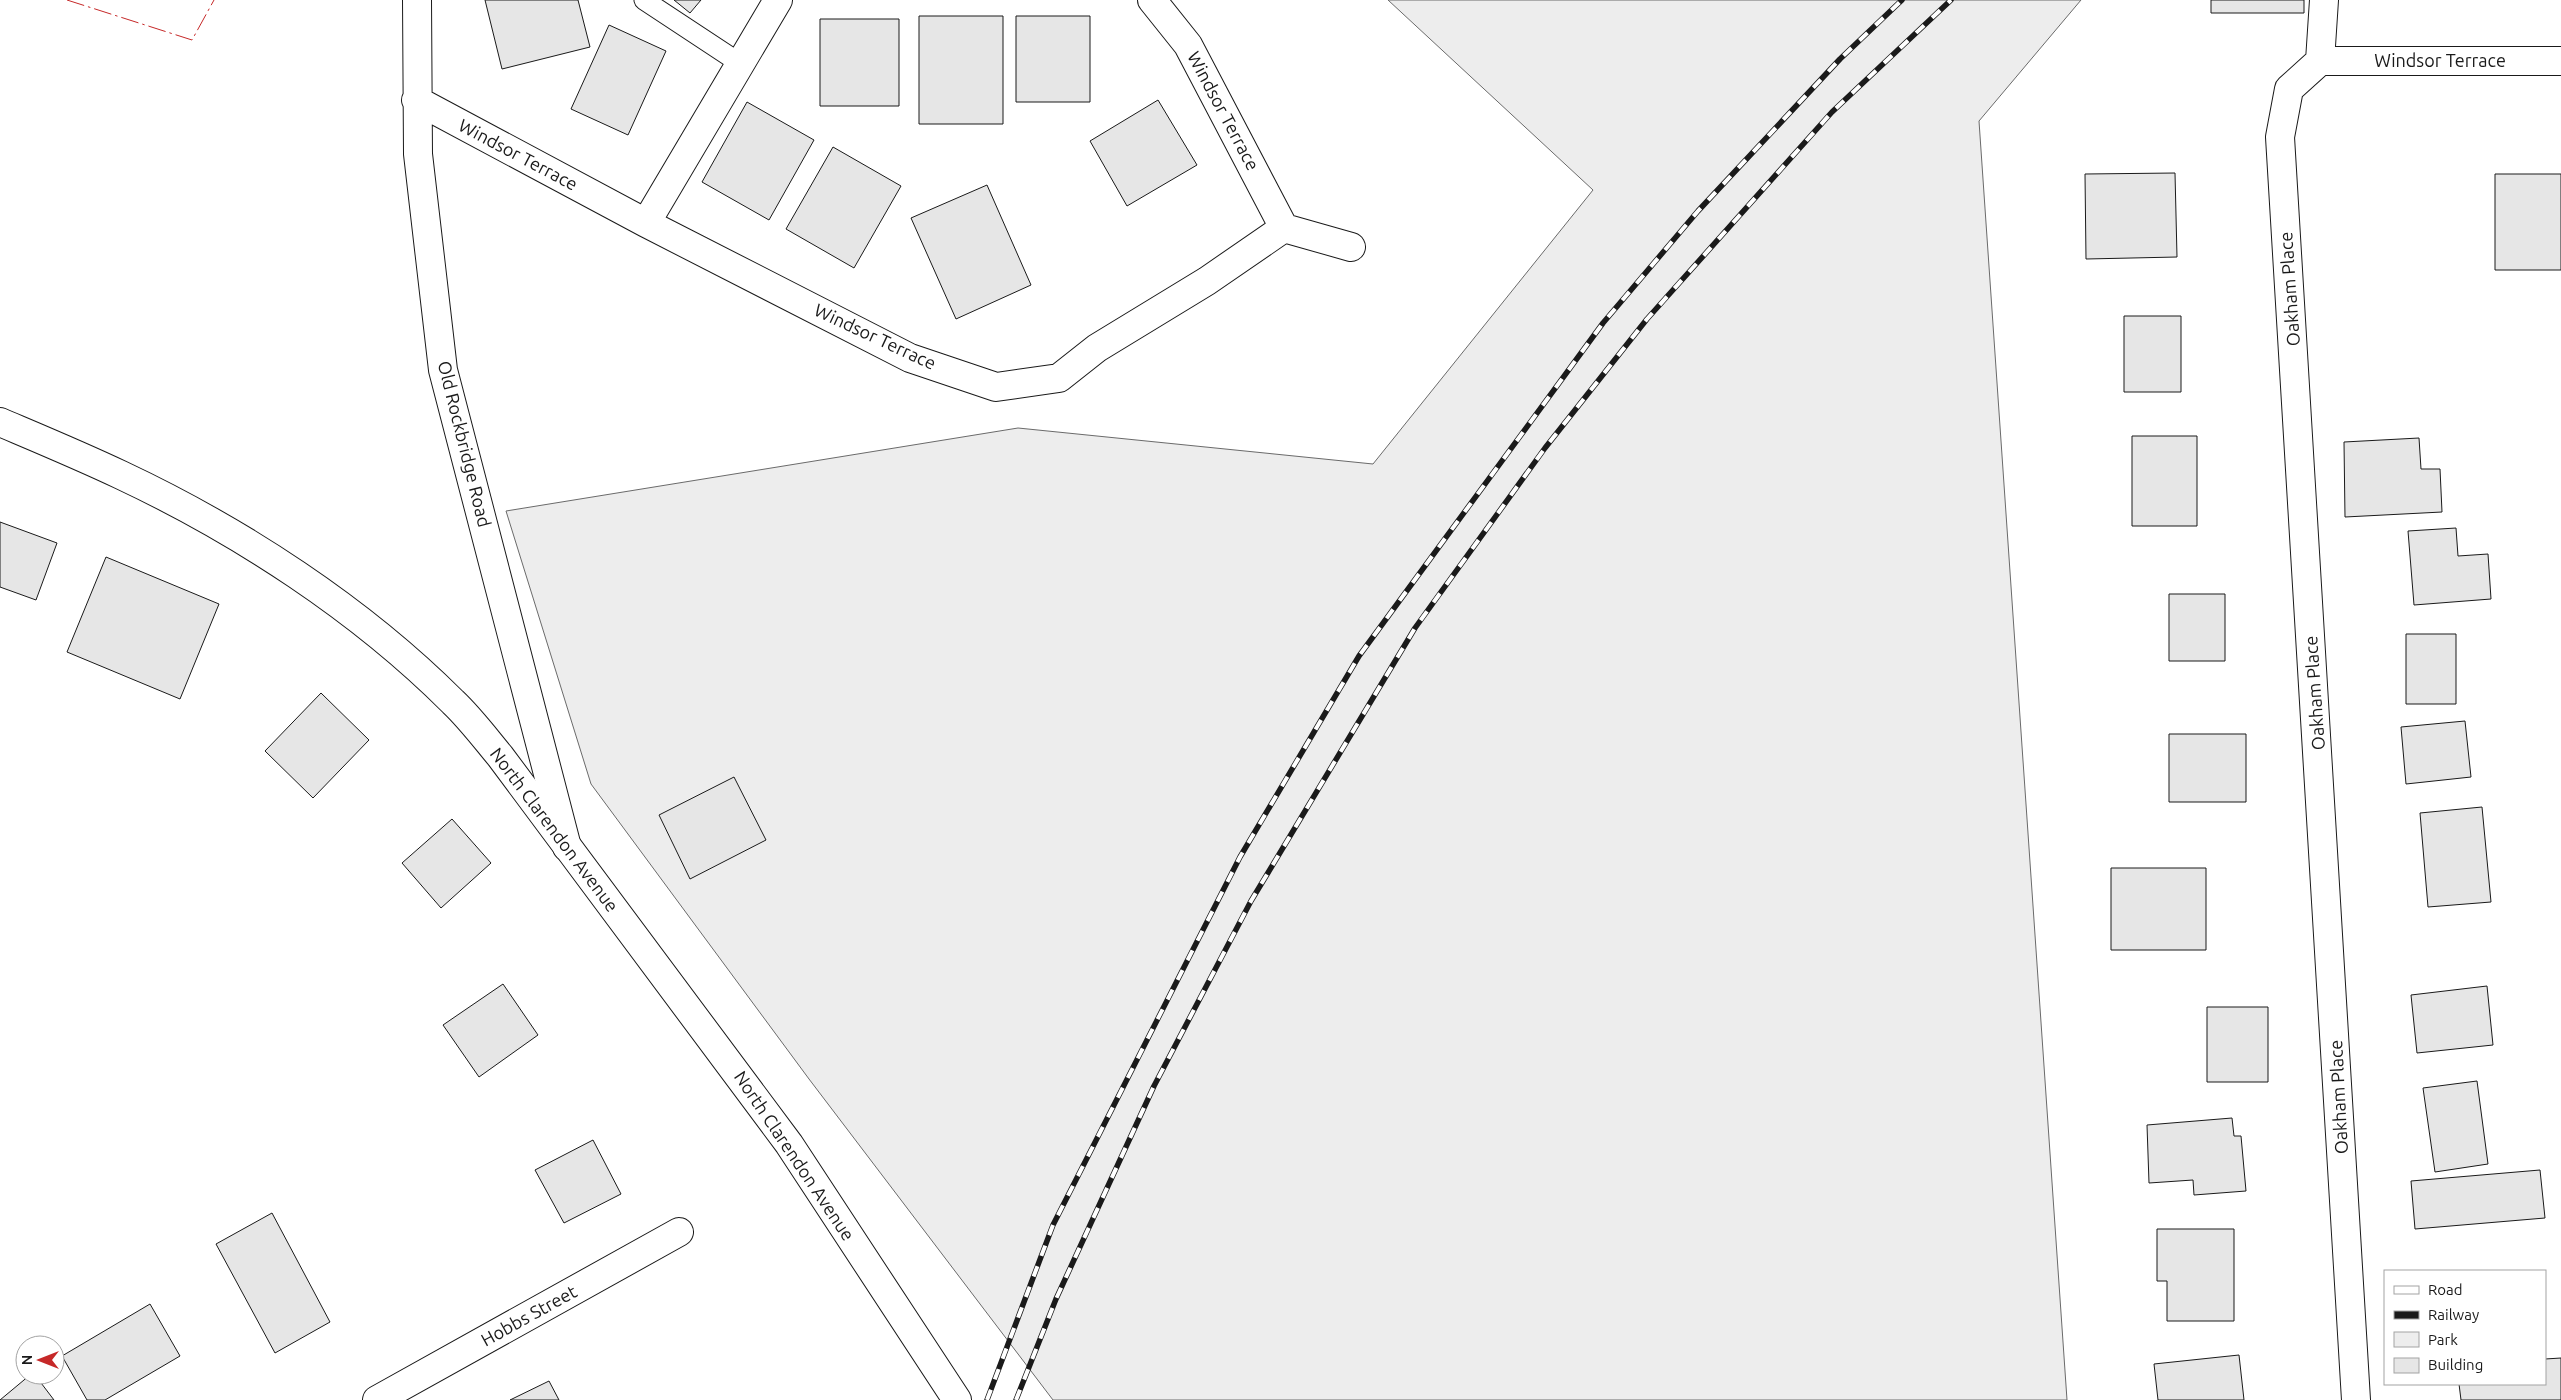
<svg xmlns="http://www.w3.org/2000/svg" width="2561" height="1400" viewBox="0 0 2561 1400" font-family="Ubuntu,sans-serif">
<rect width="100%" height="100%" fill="#fff"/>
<path fill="#ededed" stroke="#6a6a6a" d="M 1388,0 L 2081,0 L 1979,121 L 2067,1400 L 1053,1400 L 809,1079 L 591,784 L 506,511 L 1018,428 L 1373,464 L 1593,190 Z"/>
<path fill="#e6e6e6" stroke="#1a1a1a" d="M 485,0 L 578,0 L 590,47 L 502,69 Z
M 674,0 L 701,0 L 690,13 Z
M 2211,0 L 2304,0 L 2304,13 L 2211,13 Z
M 919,16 L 1003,16 L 1003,124 L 919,124 Z
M 1016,16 L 1090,16 L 1090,102 L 1016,102 Z
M 820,19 L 899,19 L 899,106 L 820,106 Z
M 609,25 L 666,51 L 628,135 L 571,109 Z
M 1158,100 L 1197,165 L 1127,206 L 1090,141 Z
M 747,102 L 814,140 L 769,220 L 702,182 Z
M 833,147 L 901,186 L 854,268 L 786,229 Z
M 2175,173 L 2177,257 L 2086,259 L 2085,174 Z
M 2495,174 L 2561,174 L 2561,270 L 2495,270 Z
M 987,185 L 1031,285 L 956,319 L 911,218 Z
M 2124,316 L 2181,316 L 2181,392 L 2124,392 Z
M 2132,436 L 2197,436 L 2197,526 L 2132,526 Z
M 2419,438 L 2421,469 L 2440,469 L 2442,512 L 2345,517 L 2344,442 Z
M 0,522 L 57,543 L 36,600 L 0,587 Z
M 2456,528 L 2458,556 L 2488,554 L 2491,599 L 2414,605 L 2408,531 Z
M 106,557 L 219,604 L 180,699 L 67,652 Z
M 2169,594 L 2225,594 L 2225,661 L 2169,661 Z
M 2406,634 L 2456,634 L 2456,704 L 2406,704 Z
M 321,693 L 369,740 L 313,798 L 265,751 Z
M 2465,721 L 2471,777 L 2406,784 L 2401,727 Z
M 2169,734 L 2246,734 L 2246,802 L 2169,802 Z
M 734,777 L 766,840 L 690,879 L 659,815 Z
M 2482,807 L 2491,902 L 2428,907 L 2420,813 Z
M 452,819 L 491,863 L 441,908 L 402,863 Z
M 2111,868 L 2206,868 L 2206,950 L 2111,950 Z
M 503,984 L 538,1035 L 479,1077 L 443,1025 Z
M 2487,986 L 2493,1045 L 2417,1053 L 2411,995 Z
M 2207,1007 L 2268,1007 L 2268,1082 L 2207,1082 Z
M 2477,1081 L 2488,1164 L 2435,1172 L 2423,1088 Z
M 2232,1118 L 2234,1136 L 2241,1136 L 2246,1191 L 2194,1195 L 2193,1180 L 2149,1183 L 2147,1125 Z
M 593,1140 L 621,1194 L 564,1223 L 535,1170 Z
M 2540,1170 L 2545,1218 L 2415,1229 L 2411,1181 Z
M 272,1213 L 330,1322 L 275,1353 L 216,1244 Z
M 2157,1229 L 2234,1229 L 2234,1321 L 2167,1321 L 2167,1281 L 2157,1281 Z
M 150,1304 L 180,1356 L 105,1400 L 87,1400 L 62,1356 Z
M 2239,1355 L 2244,1400 L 2158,1400 L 2154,1364 Z
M 2561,1358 L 2561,1400 L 2461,1400 L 2459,1384 L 2545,1384 L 2545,1359 Z
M 30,1375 L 35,1375 L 54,1400 L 0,1400 Z
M 549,1381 L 559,1400 L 510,1400 Z"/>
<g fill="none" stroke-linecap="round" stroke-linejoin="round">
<g stroke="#1a1a1a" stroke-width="21">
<path id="lane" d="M 644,0 L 741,64"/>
</g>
<g stroke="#1a1a1a" stroke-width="30">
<path id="street" d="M 417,0 L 418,154 L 443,370 L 567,847
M 1152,0 L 1188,45 L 1284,228
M 2324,0 L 2320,61 L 2289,89 L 2280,137 L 2356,1400
M 2320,61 L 2561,61
M 416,100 L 646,223 L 910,358 L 996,387 L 1059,378 L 1097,348 L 1207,281 L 1284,228 L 1351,247
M 646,223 L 778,0
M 377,1400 L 679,1232"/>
</g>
<g stroke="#1a1a1a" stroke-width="30">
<path id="secondary" d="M 0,422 C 40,439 81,456 121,475 C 240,531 360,609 453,702 C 470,718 485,738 500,756 L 789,1144 L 957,1400"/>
</g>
<use href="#lane" stroke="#fff" stroke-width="19"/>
<use href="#street" stroke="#fff" stroke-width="28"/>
<use href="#secondary" stroke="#fff" stroke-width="28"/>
<g stroke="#1a1a1a" stroke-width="5.5">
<path id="rail" d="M 987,1400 L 1053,1225 L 1240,857 L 1359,656 L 1603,323 L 1698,211 L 1840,59 L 1902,0
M 1016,1400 L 1056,1299 L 1154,1086 L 1251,901 L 1415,628 L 1545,448 L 1647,319 L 1832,112 L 1951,0"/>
</g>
<use href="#rail" stroke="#fff" stroke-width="4" stroke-dasharray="11" stroke-linecap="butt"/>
<path stroke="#c62828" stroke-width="1" stroke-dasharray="18 4 2.5 4" stroke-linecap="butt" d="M 67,0 L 192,40 L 214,0"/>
</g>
<g text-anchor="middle" stroke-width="4" stroke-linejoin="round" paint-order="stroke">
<g font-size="18" fill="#1a1a1a" stroke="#fff">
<text x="2440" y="67">Windsor Terrace</text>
<text transform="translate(1223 111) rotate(62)" y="6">Windsor Terrace</text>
<text transform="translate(518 155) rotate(28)" y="6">Windsor Terrace</text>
<text transform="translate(2290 289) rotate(-94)" y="6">Oakham Place</text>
<text transform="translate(875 337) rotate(25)" y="6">Windsor Terrace</text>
<text transform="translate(464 444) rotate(76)" y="6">Old Rockbridge Road</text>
<text transform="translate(2315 693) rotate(-94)" y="6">Oakham Place</text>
<text transform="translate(554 830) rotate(53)" y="6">North Clarendon Avenue</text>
<text transform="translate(2339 1097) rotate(-93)" y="6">Oakham Place</text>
<text transform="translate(794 1156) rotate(56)" y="6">North Clarendon Avenue</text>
<text transform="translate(529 1316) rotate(-29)" y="6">Hobbs Street</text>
</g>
</g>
<rect x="2384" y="1270" width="162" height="115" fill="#ffffff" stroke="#a3a3a3"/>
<rect x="2394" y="1286" width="25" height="8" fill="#ffffff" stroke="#a3a3a3"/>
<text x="2428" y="1295" font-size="15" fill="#1a1a1a">Road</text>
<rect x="2394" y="1311" width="25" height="8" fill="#1a1a1a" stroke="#a3a3a3"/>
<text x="2428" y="1320" font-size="15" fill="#1a1a1a">Railway</text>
<rect x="2394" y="1332" width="25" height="15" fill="#ededed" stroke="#a3a3a3"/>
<text x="2428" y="1345" font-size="15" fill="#1a1a1a">Park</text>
<rect x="2394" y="1358" width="25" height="15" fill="#e6e6e6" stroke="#a3a3a3"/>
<text x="2428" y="1370" font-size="15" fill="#1a1a1a">Building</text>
<g transform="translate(40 1360) rotate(270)"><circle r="24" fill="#ffffff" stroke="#a3a3a3"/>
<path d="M0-4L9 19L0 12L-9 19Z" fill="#c62828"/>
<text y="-8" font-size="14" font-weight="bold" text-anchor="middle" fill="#1a1a1a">N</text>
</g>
</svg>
